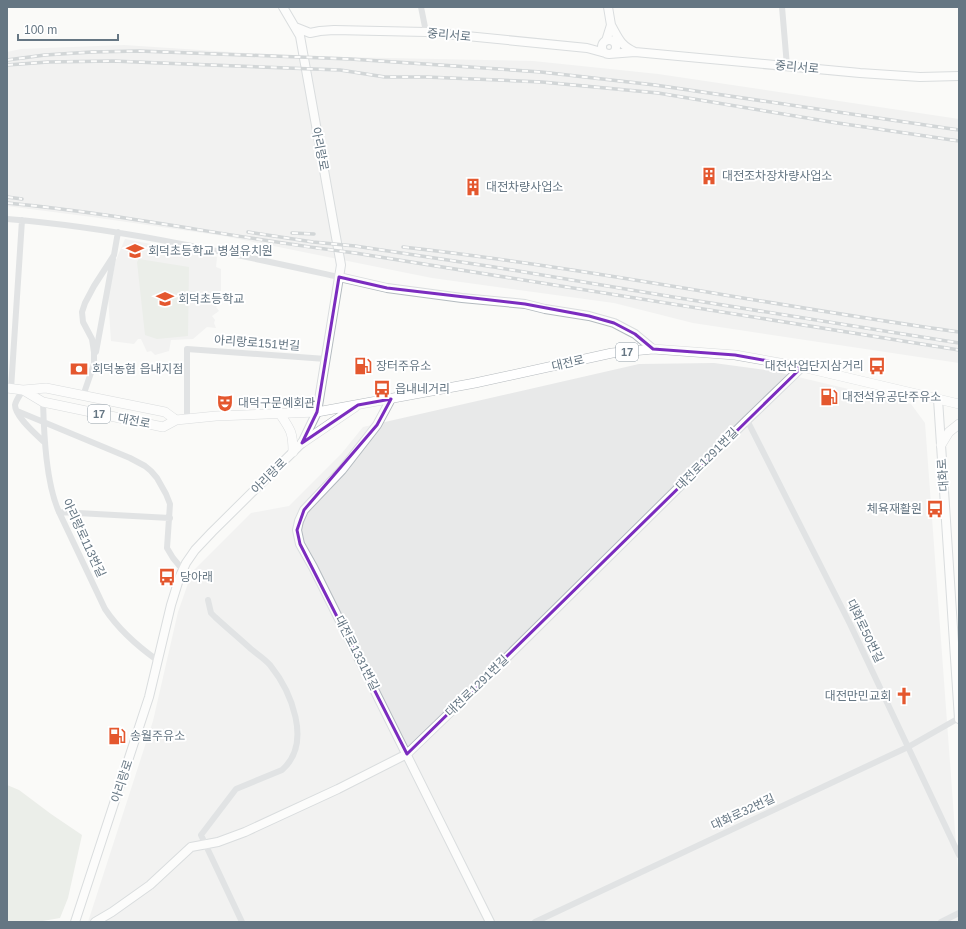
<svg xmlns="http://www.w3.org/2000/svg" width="966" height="929" viewBox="0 0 966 929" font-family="Arial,'Noto Sans KR',sans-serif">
<rect width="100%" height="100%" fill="#fafaf8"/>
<path fill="#e8e9e9" d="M 124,45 L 288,56 L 533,61 L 658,74 L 959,119 L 959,363 L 693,323 L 614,303 L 432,278 L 224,236 L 92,217 L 7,206 L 7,52 L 21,49 Z
M 125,239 L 217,257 L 216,267 L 221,269 L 221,303 L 216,307 L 219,311 L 212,316 L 215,320 L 214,323 L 216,328 L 207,327 L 193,339 L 171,340 L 169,351 L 155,355 L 151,351 L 147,352 L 141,339 L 138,339 L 134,344 L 111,341 L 108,296 L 116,260 Z
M 714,363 L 773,371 L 911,404 L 925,423 L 959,885 L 959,922 L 88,922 L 153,721 L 178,612 L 192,572 L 251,513 L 289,506 L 342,453 L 363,427 L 639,364 Z"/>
<path fill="#dadfd7" d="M 139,259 L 189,267 L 188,336 L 157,339 L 145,335 L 137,262 Z
M 7,785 L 19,790 L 51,814 L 82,835 L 68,898 L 60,918 L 37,922 L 7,922 Z"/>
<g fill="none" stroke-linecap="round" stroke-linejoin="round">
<g stroke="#b3babf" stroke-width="10">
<path id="secondary" d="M 611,25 C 619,39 620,45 635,52
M 295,27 L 310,33 L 320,31 L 334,30 L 426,32 L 587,48 L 609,54 L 635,52 L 860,73 L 920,77 L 959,76
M602 47a7 7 0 1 1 14 0a7 7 0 1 1-14 0Z
M 606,41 L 611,25 L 608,7
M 339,277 L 387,288 L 462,298 L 525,304 L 545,309 L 589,316 L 614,323 L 635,334 L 653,349
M 391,399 L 377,425 L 342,470 L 304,510 L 299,521 L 297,530 L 300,544 L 313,567 L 490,922
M 938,399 L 959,719
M 75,922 L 149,697 L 171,605 L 180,576 L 186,563 L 195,550 L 212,532 L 302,443 L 317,412 L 341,265 L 300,36 L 283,7
M 95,922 L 112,912 L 150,885 L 191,847 L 218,842 L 245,832 L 338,789 L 407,754 L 497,667 L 747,420 L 802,367"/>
</g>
<g stroke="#b5babe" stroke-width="10">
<path id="primary" d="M 7,388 L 23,390 L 46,388 L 165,412 L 176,420
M 23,390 L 43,402 L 163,427 L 176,420 L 216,416 L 317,412 L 475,383 L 612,353 L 653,349 L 735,355 L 802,367 L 959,404
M 280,414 C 291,430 293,433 293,452
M 302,443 L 355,407
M 941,445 L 949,432 L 959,424"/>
</g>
<path stroke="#c3c8cc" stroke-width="6" d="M 421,7 L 426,32
M 782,7 L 787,66
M 7,219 C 119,228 229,253 339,277
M 96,352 L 113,259
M 11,389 L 22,220
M 23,390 C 20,395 16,400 15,405 C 15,417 37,435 45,443
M 83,396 L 94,364 L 94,352 L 92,339 L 83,322 L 82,312 L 85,303 L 94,286 L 114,255 L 118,232
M 43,402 C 44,435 46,483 59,512 L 105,609 C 119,630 136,645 157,660
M 17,411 L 130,458 L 145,466 L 151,471 L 157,478 L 166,494 L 170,504 L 167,548 L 173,558 L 183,570
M 187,419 L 187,349 L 326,359
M 747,420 L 850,624 L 959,855
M 59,512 L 170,518
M 208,600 L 211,613 L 215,617 C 227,628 239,638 251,649 C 257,654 265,659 270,665 C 291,691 313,743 282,770 L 236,789 L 201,835 L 242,922
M 535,922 L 908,747 L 959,718
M 941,922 L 959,913"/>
<use href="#secondary" stroke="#fff" stroke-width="8"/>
<use href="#primary" stroke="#fff" stroke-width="9"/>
<g stroke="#a2aab0" stroke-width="3.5">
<path id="rail" d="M 7,60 L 45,55 L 92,52 L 139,51 L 350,59 L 455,66 L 541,72 L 655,85 L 959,130
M 7,65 L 48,62 L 113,61 L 160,63 L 340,70 L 385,77 L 426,77 L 542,82 L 658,93 L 831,122 L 959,141
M 7,197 L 22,199
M 7,203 C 124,214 239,239 355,253 L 959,350
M 248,232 L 313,242 L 355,246 L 494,267 L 673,297 L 959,343
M 292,233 L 314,234
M 403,247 C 589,268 773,306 959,332"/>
</g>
<use href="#rail" stroke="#fff" stroke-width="2" stroke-dasharray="6" stroke-linecap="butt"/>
</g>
<path d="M0 0H966V929H0ZM 339,277 L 387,288 L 525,304 L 589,316 L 614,323 L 635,334 L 653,349 L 735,355 L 802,367 L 407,754 L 300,544 L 297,530 L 304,510 L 377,425 L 391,399 L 358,405 L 302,443 L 317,412 Z" fill="#fafaf8" fill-opacity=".55" fill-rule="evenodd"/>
<path fill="none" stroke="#7b2cbf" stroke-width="3" stroke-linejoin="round" d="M 339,277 L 387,288 L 525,304 L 589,316 L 614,323 L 635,334 L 653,349 L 735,355 L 802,367 L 407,754 L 300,544 L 297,530 L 304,510 L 377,425 L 391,399 L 358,405 L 302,443 L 317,412 Z"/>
<defs>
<g id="building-bare" transform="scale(1.38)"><path d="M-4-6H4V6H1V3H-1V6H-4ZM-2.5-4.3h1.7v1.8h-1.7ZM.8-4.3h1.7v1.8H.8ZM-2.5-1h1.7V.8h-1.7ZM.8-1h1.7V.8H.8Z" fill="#e4572e" stroke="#fff" stroke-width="2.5" paint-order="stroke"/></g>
<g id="school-bare" transform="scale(1.38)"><path d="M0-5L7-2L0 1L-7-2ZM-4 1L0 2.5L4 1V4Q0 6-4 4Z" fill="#e4572e" stroke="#fff" stroke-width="2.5" paint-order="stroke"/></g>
<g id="fuel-bare" transform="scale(1.38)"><path d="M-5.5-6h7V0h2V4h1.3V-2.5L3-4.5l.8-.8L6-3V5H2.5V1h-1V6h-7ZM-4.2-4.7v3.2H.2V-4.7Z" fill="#e4572e" stroke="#fff" stroke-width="2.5" paint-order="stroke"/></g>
<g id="bus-bare" transform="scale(1.38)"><path d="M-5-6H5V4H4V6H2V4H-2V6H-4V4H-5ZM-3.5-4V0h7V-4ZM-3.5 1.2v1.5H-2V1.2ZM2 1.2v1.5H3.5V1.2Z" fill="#e4572e" stroke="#fff" stroke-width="2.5" paint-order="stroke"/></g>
<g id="bank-bare" transform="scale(1.38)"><path d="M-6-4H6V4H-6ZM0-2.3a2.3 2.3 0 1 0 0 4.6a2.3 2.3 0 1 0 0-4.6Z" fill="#e4572e" stroke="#fff" stroke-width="2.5" paint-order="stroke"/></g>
<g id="theatre-bare" transform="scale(1.38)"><path d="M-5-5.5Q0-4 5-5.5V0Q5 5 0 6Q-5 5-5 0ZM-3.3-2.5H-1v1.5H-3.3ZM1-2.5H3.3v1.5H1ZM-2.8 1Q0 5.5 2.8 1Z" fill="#e4572e" stroke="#fff" stroke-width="2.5" paint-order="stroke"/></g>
<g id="church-bare" transform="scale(1.38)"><path d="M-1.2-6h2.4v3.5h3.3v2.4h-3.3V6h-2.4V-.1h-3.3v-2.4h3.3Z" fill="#e4572e" stroke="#fff" stroke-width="2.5" paint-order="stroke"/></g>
</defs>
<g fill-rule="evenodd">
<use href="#building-bare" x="709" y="176"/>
<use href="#building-bare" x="473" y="187"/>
<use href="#school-bare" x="135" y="251"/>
<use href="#school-bare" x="165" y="299"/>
<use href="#fuel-bare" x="363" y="366"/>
<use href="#bus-bare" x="877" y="366"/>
<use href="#bank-bare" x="79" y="369"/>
<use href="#bus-bare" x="382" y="389"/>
<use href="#fuel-bare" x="829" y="397"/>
<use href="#theatre-bare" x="225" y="403"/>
<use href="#bus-bare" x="935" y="509"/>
<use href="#bus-bare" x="167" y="577"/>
<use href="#church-bare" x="904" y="696"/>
<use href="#fuel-bare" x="117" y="736"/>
</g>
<g text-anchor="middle" stroke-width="4" stroke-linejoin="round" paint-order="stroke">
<g fill="#fff" stroke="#939fa8" stroke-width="1">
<rect x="616" y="343" width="22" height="18" rx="3"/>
<rect x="88" y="405" width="22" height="18" rx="3"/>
</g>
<g font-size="11" font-weight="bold" fill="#657683">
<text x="627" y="356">17</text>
<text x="99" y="418">17</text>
</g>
<g font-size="12" fill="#657683" stroke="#fff">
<text transform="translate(449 35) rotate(5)" y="4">중리서로</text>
<text transform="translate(797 67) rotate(5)" y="4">중리서로</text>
<text transform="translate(320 149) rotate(79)" y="4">아리랑로</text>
<text transform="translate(257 343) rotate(4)" y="4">아리랑로151번길</text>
<text transform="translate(568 363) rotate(-13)" y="4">대전로</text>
<text transform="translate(134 421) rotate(11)" y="4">대전로</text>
<text transform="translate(707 459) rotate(-45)" y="4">대전로1291번길</text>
<text transform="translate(943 475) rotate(-94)" y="4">대화로</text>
<text transform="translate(269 476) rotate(-45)" y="4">아리랑로</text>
<text transform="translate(84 538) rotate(65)" y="4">아리랑로113번길</text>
<text transform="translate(865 631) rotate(64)" y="4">대화로50번길</text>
<text transform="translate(357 653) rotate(63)" y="4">대전로1331번길</text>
<text transform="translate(477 686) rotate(-44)" y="4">대전로1291번길</text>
<text transform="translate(122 781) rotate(-72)" y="4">아리랑로</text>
<text transform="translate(743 812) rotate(-25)" y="4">대화로32번길</text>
</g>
<g font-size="12" fill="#657683" stroke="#fff" text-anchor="start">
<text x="722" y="180">대전조차장차량사업소</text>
<text x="486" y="191">대전차량사업소</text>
<text x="148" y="255">회덕초등학교 병설유치원</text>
<text x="178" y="303">회덕초등학교</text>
<text x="376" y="370">장터주유소</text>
<text x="864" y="370" text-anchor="end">대전산업단지삼거리</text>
<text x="92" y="373">회덕농협 읍내지점</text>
<text x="395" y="393">읍내네거리</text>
<text x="842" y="401">대전석유공단주유소</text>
<text x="238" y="407">대덕구문예회관</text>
<text x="922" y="513" text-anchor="end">체육재활원</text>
<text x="180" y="581">당아래</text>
<text x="891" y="700" text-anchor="end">대전만민교회</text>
<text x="130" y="740">송월주유소</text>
</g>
</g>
<rect width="966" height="929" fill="none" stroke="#657683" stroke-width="16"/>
<path d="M18 34v6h100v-6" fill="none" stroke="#657683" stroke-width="2"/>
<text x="24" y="34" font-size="12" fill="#657683" stroke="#ffffff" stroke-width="3" paint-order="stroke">100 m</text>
</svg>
